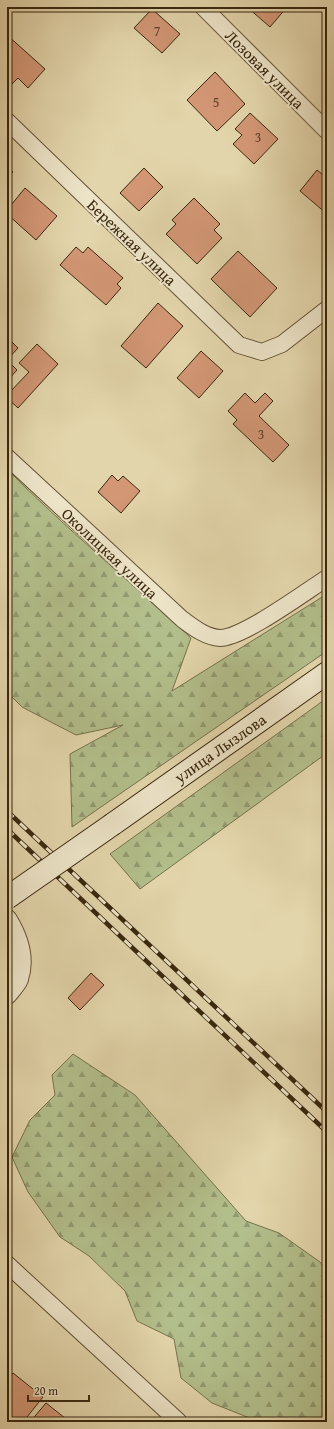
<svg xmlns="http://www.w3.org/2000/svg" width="334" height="1429" viewBox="0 0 334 1429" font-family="'Gentium Book Plus',serif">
<defs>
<pattern id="forest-firs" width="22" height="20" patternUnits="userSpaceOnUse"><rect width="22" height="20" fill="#b2be8b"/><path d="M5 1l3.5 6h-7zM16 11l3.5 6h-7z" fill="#929a70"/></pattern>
</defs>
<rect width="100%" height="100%" fill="#e3d5ab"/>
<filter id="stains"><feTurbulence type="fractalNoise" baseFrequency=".005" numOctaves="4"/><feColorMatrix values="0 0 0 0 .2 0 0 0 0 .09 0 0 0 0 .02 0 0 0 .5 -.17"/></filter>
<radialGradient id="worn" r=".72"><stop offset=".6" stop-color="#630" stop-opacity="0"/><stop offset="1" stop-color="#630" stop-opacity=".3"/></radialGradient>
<path fill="url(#forest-firs)" stroke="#76724c" d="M 7,469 C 65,528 130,581 191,638 L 172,691 L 327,594 L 327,651 L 72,827 L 70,754 L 123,725 L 76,735 L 22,707 L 7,692 Z
M 327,698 L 327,753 L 140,889 L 110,854 Z
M 73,1054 L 135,1095 L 246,1221 L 279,1233 L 320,1262 L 327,1271 L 327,1422 L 253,1422 L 252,1419 L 212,1403 L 181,1378 L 174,1339 L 137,1321 L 125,1291 L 89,1256 L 60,1237 L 28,1192 L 12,1157 L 30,1120 L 55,1095 L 52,1075 Z"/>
<path fill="#d39776" stroke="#39270e" d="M 247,7 L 287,7 L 270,27 Z
M 152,9 L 180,34 L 162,53 L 134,28 Z
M 7,35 L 45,69 L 28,88 L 18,78 L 11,85 L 7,81 Z
M 215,72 L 245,104 L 217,131 L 187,100 Z
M 250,113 L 278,139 L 254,164 L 233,144 L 242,135 L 235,129 Z
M 7,166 L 13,172 L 7,178 Z
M 144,168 L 163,187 L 139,211 L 120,193 Z
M 317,170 L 327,178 L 327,214 L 300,191 Z
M 25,188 L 57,216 L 36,240 L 7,214 L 7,210 Z
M 194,198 L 220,224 L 214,230 L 222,238 L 197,264 L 166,234 L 176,224 L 172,220 Z
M 76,247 L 83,253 L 88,247 L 123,278 L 117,284 L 121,288 L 106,305 L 60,265 Z
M 238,251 L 277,288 L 250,317 L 211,279 Z
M 158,303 L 183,326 L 146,368 L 121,346 Z
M 7,337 L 18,348 L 7,360 Z
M 37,344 L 58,364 L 18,408 L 7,398 L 7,395 L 29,372 L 19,363 Z
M 201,351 L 223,371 L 199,398 L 177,378 Z
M 7,360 L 17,370 L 7,381 Z
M 245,393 L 255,403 L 265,393 L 273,401 L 259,416 L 289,445 L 273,462 L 233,424 L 237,420 L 228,411 Z
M 112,475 L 118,481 L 123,476 L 140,491 L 121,513 L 98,492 Z
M 91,973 L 104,985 L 80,1010 L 68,998 Z
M 13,1373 L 43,1397 L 23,1422 L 7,1422 L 7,1381 Z
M 46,1403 L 70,1422 L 30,1422 Z"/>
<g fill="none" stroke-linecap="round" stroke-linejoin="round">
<g stroke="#645235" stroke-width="18">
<path id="minor" d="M 203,7 L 327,131
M 7,121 L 239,345 L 262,352 L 282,344 L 327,309
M 7,457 L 182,619 C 193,627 205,637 220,638 C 243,638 305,592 327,578
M 7,1264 L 179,1422"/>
</g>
<g stroke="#645235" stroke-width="22">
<path id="tertiary" d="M 7,920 C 18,938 25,958 18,979 C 16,984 10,990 7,994"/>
</g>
<g stroke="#39270e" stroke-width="24">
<path id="secondary" d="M 113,824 L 327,673"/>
</g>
<use href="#minor" stroke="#ede4c8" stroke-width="16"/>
<use href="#tertiary" stroke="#ede4c8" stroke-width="20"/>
<use href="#secondary" stroke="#ede4c8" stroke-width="22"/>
<g stroke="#39270e" stroke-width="4.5">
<path id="rail" d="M 7,811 L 327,1112
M 7,829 L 327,1132"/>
</g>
<use href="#rail" stroke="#ede4c8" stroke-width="3" stroke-dasharray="9" stroke-linecap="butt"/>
<g stroke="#39270e" stroke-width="24" stroke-linecap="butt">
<path id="secondary-bridge" d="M 7,898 L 113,824"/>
</g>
<use href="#secondary-bridge" stroke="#ede4c8" stroke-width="22"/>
</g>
<g text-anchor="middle" stroke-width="4" stroke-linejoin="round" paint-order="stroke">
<g font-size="14" fill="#604328">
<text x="157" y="36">7</text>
<text x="216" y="107">5</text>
<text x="258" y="142">3</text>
<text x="261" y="439">3</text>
</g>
<g font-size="16" fill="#39270e" stroke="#ede4c8">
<text transform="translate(265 69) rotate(45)" y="6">Лозовая улица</text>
<text transform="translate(132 242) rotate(44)" y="6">Бережная улица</text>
<text transform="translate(110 553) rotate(43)" y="6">Околицкая улица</text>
<text transform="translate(220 748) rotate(-35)" y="6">улица Лызлова</text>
</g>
</g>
<rect width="334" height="1429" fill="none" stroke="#e3d5ab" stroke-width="24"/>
<rect x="8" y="8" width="318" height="1413" fill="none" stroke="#39270e" stroke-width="2"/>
<rect x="12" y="12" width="310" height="1405" fill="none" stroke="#39270e"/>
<path d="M28 1395v6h61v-6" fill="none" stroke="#39270e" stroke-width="2"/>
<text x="34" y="1395" font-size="12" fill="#39270e" stroke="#ede4c8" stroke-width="3" paint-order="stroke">20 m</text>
<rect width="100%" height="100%" filter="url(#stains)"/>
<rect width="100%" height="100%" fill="url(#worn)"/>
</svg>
